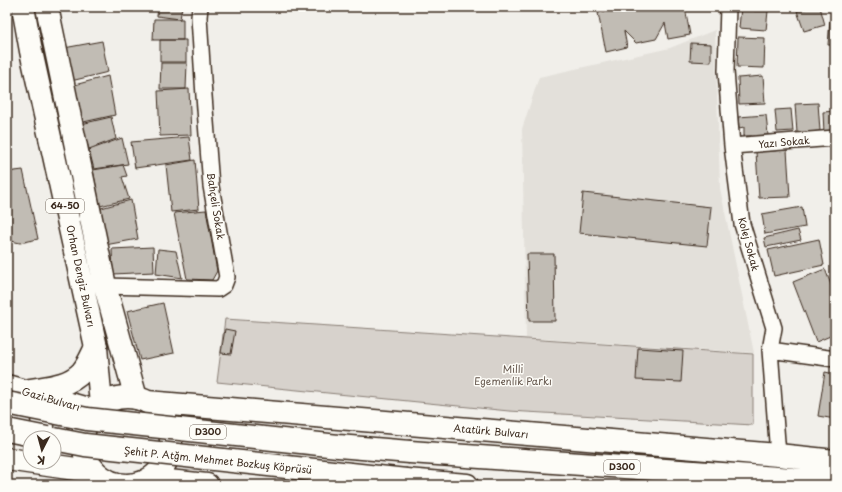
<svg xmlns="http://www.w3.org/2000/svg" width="842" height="492" viewBox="0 0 842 492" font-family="'Playpen Sans',sans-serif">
<rect width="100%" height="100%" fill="#f1efea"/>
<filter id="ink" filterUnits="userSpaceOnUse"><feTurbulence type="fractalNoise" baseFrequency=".025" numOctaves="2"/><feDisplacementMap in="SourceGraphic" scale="8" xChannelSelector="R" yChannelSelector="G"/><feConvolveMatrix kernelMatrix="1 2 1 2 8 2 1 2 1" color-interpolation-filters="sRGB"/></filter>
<g filter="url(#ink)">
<path fill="#e3e0da" d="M 715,30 L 720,188 L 754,353 L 526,338 L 522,129 L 539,77 L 670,48 Z"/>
<path fill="#d7d2cc" stroke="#897e75" d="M 225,319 L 753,354 L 753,425 L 509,411 L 217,382 Z"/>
<path fill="#c1bcb4" stroke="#3b2a1e" d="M 158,7 L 182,7 L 180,19 L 157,16 Z
M 621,7 L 685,7 L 690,35 L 668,39 L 665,23 L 656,39 L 636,43 L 624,31 L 627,47 L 606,52 L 598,13 L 621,8 Z
M 741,7 L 755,7 L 754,11 L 768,11 L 766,30 L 739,28 Z
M 812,7 L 820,7 L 825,25 L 804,31 L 797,11 Z
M 154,19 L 183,19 L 183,40 L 153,40 Z
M 830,20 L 835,20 L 835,45 L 828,45 Z
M 738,37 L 765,38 L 764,68 L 737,67 Z
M 160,40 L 186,40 L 186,62 L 160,62 Z
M 102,41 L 108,72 L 71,81 L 64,48 Z
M 691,43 L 711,44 L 711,62 L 690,61 Z
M 161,63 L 187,63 L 186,89 L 160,89 Z
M 108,76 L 115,115 L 79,123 L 71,86 Z
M 763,76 L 765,103 L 739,104 L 738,78 Z
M 189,89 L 191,135 L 160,136 L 158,91 Z
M 818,103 L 820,131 L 797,133 L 795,104 Z
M 791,109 L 793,131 L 777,132 L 775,110 Z
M 835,111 L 835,132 L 824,133 L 823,112 Z
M 766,115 L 768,135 L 763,135 L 763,140 L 752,141 L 752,136 L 744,136 L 744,127 L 739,128 L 738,117 Z
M 111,117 L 116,139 L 89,149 L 81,124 Z
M 189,137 L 192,160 L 135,168 L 131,142 Z
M 122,138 L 128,164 L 94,169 L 89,150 Z
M 787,150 L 790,197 L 759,198 L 756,152 Z
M 832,153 L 835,153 L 835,180 L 833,180 Z
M 195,160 L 199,209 L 171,212 L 166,165 Z
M 123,165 L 127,176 L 122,177 L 129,199 L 100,206 L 93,170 Z
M 23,170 L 38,239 L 20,243 L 7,240 L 7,172 Z
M 583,193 L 711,207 L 707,246 L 579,233 Z
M 131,200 L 138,239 L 105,245 L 101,208 Z
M 802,207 L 805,227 L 765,234 L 762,214 Z
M 206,210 L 217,271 L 212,280 L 187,279 L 174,213 Z
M 798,230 L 801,240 L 766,247 L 764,238 Z
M 819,239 L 824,265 L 774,276 L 768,250 Z
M 153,247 L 154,272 L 113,274 L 112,249 Z
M 158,249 L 176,251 L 182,278 L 156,274 Z
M 527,254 L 554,254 L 555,321 L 529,321 Z
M 825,269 L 835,295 L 835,334 L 816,342 L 793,282 Z
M 163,303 L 174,353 L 140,360 L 127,311 Z
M 225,329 L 235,331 L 231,354 L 221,353 Z
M 638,348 L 683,351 L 681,382 L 636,380 Z
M 825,372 L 835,374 L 835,419 L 818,416 Z"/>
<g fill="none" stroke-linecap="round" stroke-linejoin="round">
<g stroke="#3b2a1e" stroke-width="18">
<path id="street" d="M 728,7 L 726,71 L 732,146 L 742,224 L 774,328 L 770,350 L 778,455
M 732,146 L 835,138
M 105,286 L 218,289 L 224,285 L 227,277 L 211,186 L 204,96 L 199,17 L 200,7
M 770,350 L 835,359"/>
</g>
<g stroke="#3b2a1e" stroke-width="24">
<path id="secondary" d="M 114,483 L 115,485"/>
</g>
<g stroke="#3b2a1e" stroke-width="25">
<path id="primary" d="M 23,7 L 31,51 L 96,347 L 101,405
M 47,7 L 105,286 L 136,398"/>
</g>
<g stroke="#3b2a1e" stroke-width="25">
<path id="highway" d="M 7,386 L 95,411
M 30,390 C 48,387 69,386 82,372 C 88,365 92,355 96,347
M 29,396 L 40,405 L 42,417 L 43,428 L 39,438
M83 441a44 44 0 1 1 88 0a44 44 0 1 1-88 0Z
M 147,402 L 778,455 L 835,461
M 410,452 L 835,482
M 7,459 L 96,472
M 149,479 L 207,485
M 406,480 L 467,485"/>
</g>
<use href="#street" stroke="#fdfcf7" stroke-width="15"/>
<use href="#secondary" stroke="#fdfcf7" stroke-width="21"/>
<use href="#primary" stroke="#fdfcf7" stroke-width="22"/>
<use href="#highway" stroke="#fdfcf7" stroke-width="22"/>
<g stroke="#3b2a1e" stroke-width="25" stroke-linecap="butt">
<path id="highway-bridge" d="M 7,403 L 87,419 L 338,446 L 410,452
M 7,430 L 47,438
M 54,439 L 85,445 L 406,480"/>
</g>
<use href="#highway-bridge" stroke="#fdfcf7" stroke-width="22"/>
</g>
</g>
<g text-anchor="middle" stroke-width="3" stroke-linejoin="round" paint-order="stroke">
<g fill="#fdfcf7" stroke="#75695f" stroke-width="1">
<rect x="46" y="199" width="38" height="14" rx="3"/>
<rect x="190" y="425" width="36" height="14" rx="3"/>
<rect x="604" y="460" width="36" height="14" rx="3"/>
</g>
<g font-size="9" font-weight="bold" fill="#3b2a1e">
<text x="65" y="209">64-50</text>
<text x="208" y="435">D300</text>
<text x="622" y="470">D300</text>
</g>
<g font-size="10" fill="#3b2a1e" stroke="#fdfcf7">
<text transform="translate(784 142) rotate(-5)" y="4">Yazı Sokak</text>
<text transform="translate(216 206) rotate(81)" y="4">Bahçeli Sokak</text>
<text transform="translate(749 244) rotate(75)" y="4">Kolej Sokak</text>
<text transform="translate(81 276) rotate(78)" y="4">Orhan Dengiz Bulvarı</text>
<text transform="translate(51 399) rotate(16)" y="4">Gazi Bulvarı</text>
<text transform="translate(491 431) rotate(5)" y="4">Atatürk Bulvarı</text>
<text transform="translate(218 460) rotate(6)" y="4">Şehit P. Atğm. Mehmet Bozkuş Köprüsü</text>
</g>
<g font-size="10" fill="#62544a" stroke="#fdfcf7">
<text x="513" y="373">Milli<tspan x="513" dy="12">Egemenlik Parkı</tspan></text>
</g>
</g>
<rect width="842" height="492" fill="none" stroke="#fdfcf7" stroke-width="24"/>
<rect x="12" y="12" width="818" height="468" fill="none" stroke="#3b2a1e" stroke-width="1.5" filter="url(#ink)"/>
<g transform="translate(42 450) rotate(186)"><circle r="19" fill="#fdfcf7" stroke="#afa8a0"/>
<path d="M0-3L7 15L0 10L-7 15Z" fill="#3b2a1e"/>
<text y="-6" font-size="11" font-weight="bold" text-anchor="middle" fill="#3b2a1e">K</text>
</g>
</svg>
